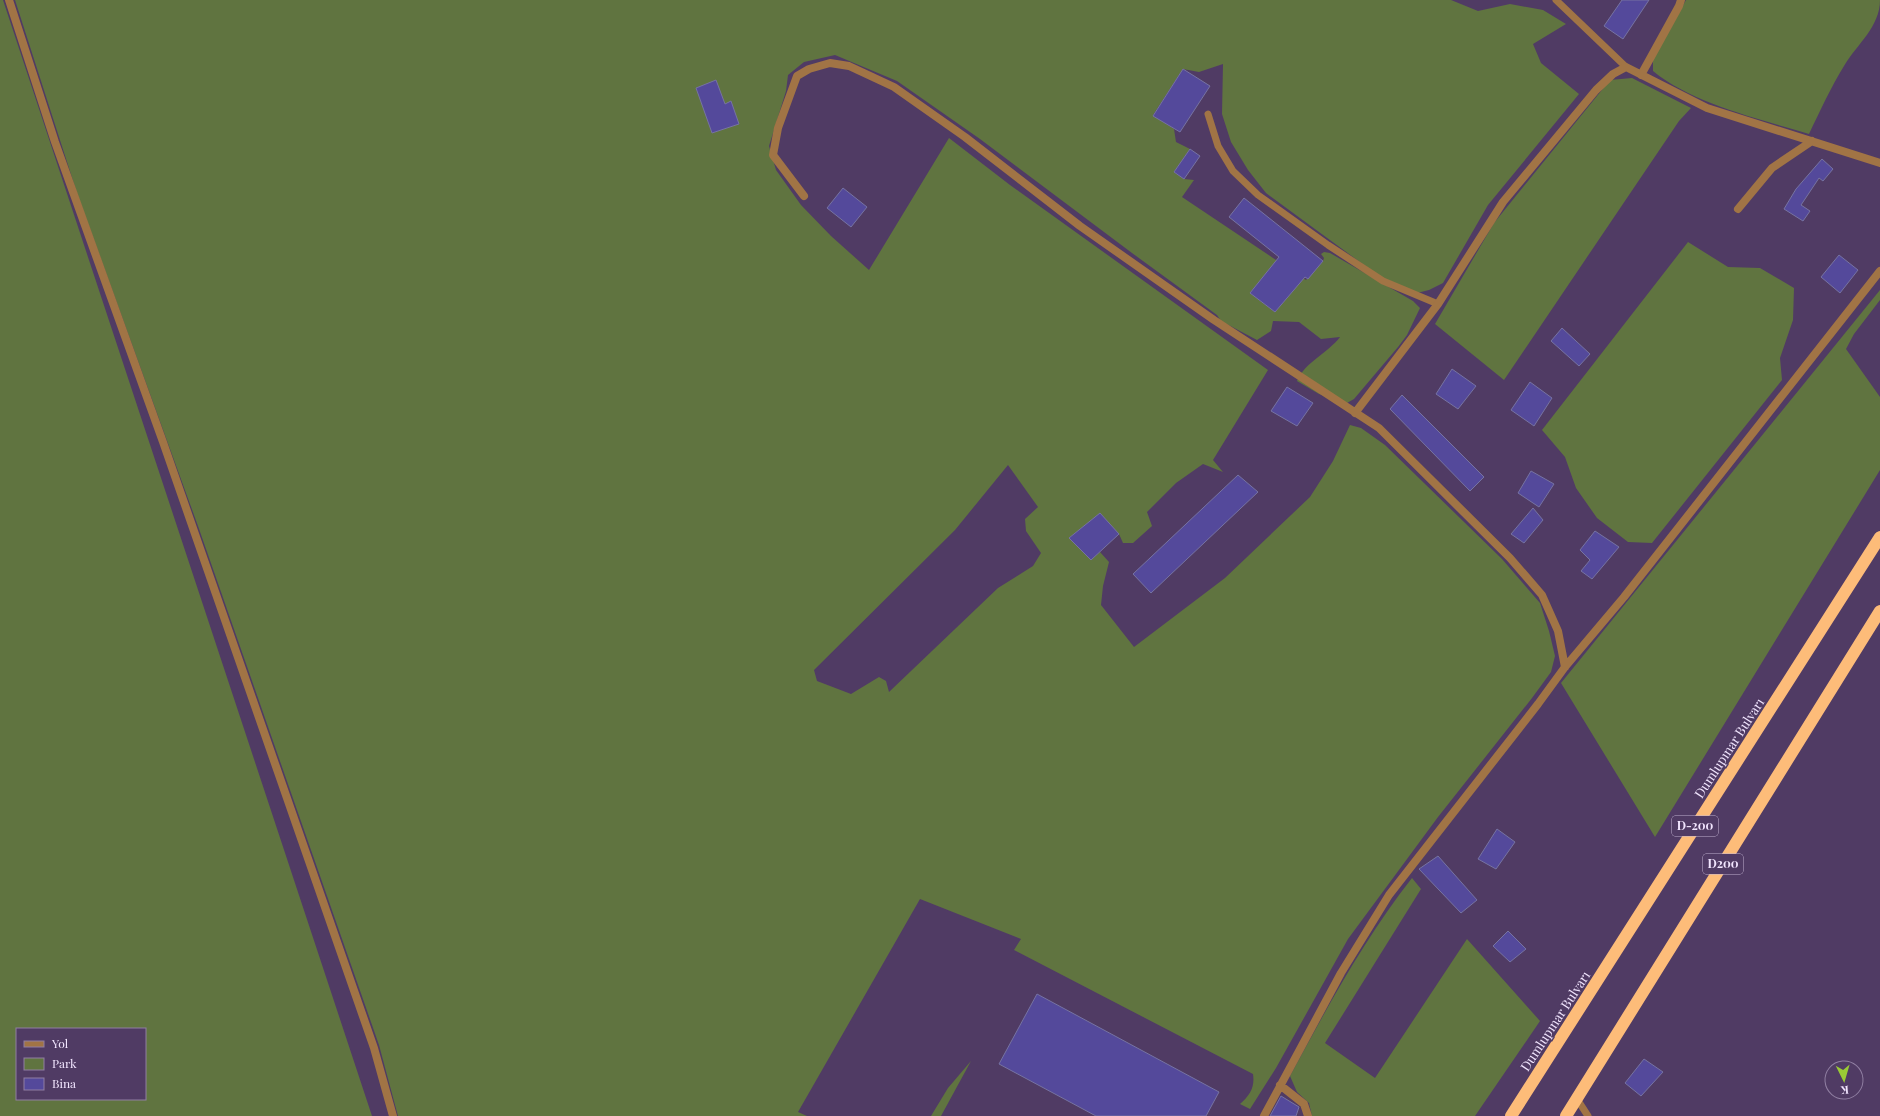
<svg xmlns="http://www.w3.org/2000/svg" width="1880" height="1116" viewBox="0 0 1880 1116" font-family="'Playfair Display',serif">
<rect width="100%" height="100%" fill="#503b64"/>
<path fill="#607440" fill-rule="evenodd" d="M 0,0 L 3,0 L 372,1116 L 0,1116 ZM 17,1029 L 145,1029 L 145,1099 L 17,1099 Z
M 15,0 L 1451,0 L 1478,11 L 1510,4 L 1543,10 L 1566,24 L 1533,44 L 1541,63 L 1579,94 L 1488,205 L 1443,283 L 1429,290 L 1417,293 L 1383,279 L 1266,193 L 1248,170 L 1231,142 L 1222,114 L 1223,64 L 1199,72 L 1183,69 L 1153,115 L 1174,129 L 1176,142 L 1190,149 L 1174,172 L 1184,179 L 1194,180 L 1182,197 L 1306,280 L 1323,261 L 1324,258 L 1321,254 L 1324,252 L 1330,253 L 1413,301 L 1420,308 L 1407,335 L 1398,347 L 1354,399 L 1347,403 L 1319,394 L 1297,381 C 1305,362 1328,353 1340,337 L 1321,339 L 1299,322 L 1273,321 L 1271,331 L 1257,340 L 1221,321 L 1217,315 L 1132,253 L 980,139 L 897,81 L 835,55 L 804,62 L 788,75 L 786,91 L 769,146 L 776,170 L 801,205 L 831,236 L 869,270 L 949,138 L 1010,185 L 1268,370 L 1213,460 L 1223,472 L 1203,464 L 1176,483 L 1147,512 L 1152,526 L 1133,543 L 1123,543 L 1119,534 L 1100,514 L 1069,538 L 1091,559 L 1100,552 L 1109,562 L 1103,586 L 1101,605 L 1134,647 L 1225,578 L 1310,497 L 1333,461 L 1350,425 L 1361,428 L 1385,445 L 1502,559 L 1540,603 L 1549,631 L 1555,656 L 1551,672 L 1532,698 L 1438,817 L 1348,939 L 1276,1068 L 1250,1109 L 1240,1104 C 1250,1095 1255,1087 1253,1074 L 1014,950 L 1021,939 L 920,899 L 798,1112 L 807,1116 L 398,1116 L 379,1045 L 198,526 L 77,193 ZM 1265,275 L 1290,294 L 1275,312 L 1250,293 ZM 1008,465 L 1038,507 L 1025,519 L 1026,531 L 1041,553 L 1033,566 L 998,588 L 889,692 L 886,681 L 879,677 L 851,694 L 817,681 L 814,670 L 955,530 Z
M 1686,0 L 1880,0 C 1880,27 1857,44 1844,66 C 1831,87 1820,111 1809,134 C 1760,119 1693,104 1653,71 L 1653,59 Z
M 1632,78 L 1691,108 L 1679,121 L 1504,380 L 1435,324 L 1494,223 L 1610,80 Z
M 1688,242 L 1728,267 L 1760,268 L 1794,288 L 1793,320 L 1780,358 L 1782,380 L 1652,543 L 1628,542 L 1597,518 L 1576,488 L 1565,457 L 1542,430 Z
M 1880,290 L 1880,300 L 1854,334 L 1846,349 L 1880,397 L 1880,470 L 1655,837 L 1561,683 Z
M 1412,878 L 1421,889 L 1325,1043 L 1375,1078 L 1467,939 L 1540,1021 L 1475,1116 L 1312,1116 L 1309,1103 L 1297,1092 L 1290,1076 C 1327,1008 1364,939 1412,878 Z
M 971,1061 L 941,1116 L 931,1116 L 948,1088 Z"/>
<path fill="#54499b" stroke="#7673a2" d="M 1622,0 L 1649,0 L 1623,39 L 1604,26 Z
M 1183,69 L 1210,86 L 1180,132 L 1153,116 Z
M 716,80 L 725,104 L 731,101 L 739,124 L 712,133 L 696,88 Z
M 1190,149 L 1200,156 L 1184,179 L 1174,172 Z
M 1822,159 L 1833,169 L 1823,181 L 1819,178 L 1801,205 L 1810,211 L 1803,221 L 1784,209 L 1796,189 Z
M 843,188 L 867,207 L 851,227 L 827,208 Z
M 1244,198 L 1323,261 L 1308,279 L 1305,277 L 1275,312 L 1250,293 L 1279,257 L 1229,217 Z
M 1839,255 L 1858,270 L 1840,293 L 1821,277 Z
M 1562,328 L 1590,354 L 1579,366 L 1551,341 Z
M 1452,369 L 1476,386 L 1458,409 L 1436,394 Z
M 1530,382 L 1552,398 L 1534,426 L 1511,410 Z
M 1287,387 L 1313,403 L 1297,426 L 1271,411 Z
M 1402,395 L 1484,477 L 1470,491 L 1390,409 Z
M 1531,471 L 1554,484 L 1539,507 L 1518,493 Z
M 1238,475 L 1258,492 L 1151,593 L 1133,574 Z
M 1533,508 L 1543,520 L 1524,543 L 1511,534 Z
M 1100,513 L 1119,534 L 1091,560 L 1069,538 Z
M 1595,531 L 1619,547 L 1592,579 L 1581,571 L 1590,560 L 1580,550 Z
M 1497,829 L 1515,842 L 1496,869 L 1478,859 Z
M 1438,856 L 1477,900 L 1461,913 L 1419,869 Z
M 1508,931 L 1526,949 L 1510,962 L 1493,946 Z
M 1037,994 L 1219,1092 L 1206,1116 L 1096,1116 L 999,1064 Z
M 1644,1059 L 1663,1072 L 1641,1096 L 1625,1083 Z
M 1281,1096 L 1299,1107 L 1296,1116 L 1270,1116 Z"/>
<g fill="none" stroke-linecap="round" stroke-linejoin="round">
<path stroke="#a17445" stroke-width="7" d="M 1556,0 L 1626,67
M 1208,114 L 1218,146 L 1233,171 L 1258,195 L 1328,245 L 1383,281 L 1438,304
M 1577,1099 L 1588,1116"/>
<path stroke="#a17445" stroke-width="8" d="M 9,0 L 55,142 L 163,442 L 374,1048 L 393,1116
M 1641,75 L 1679,6 L 1681,0
M 804,196 L 773,155 L 778,128 L 797,76 L 809,69 L 830,63 L 849,66 L 894,87 L 965,137 L 1080,226 L 1214,320 L 1379,428 L 1510,558 L 1542,595 L 1558,631 L 1565,667
M 1738,209 L 1772,168 L 1812,141
M 1355,413 L 1438,304 L 1503,202 L 1596,90 L 1613,74 L 1626,67 L 1707,108 L 1880,163
M 1280,1085 L 1304,1104 L 1308,1116
M 1264,1116 L 1341,973 L 1389,895 L 1538,704 L 1565,667 L 1624,597 L 1880,271"/>
<path stroke="#fdbc79" stroke-width="12" d="M 1511,1116 L 1880,537
M 1566,1116 L 1880,611"/>
</g>
<g text-anchor="middle" stroke-width="3" stroke-linejoin="round" paint-order="stroke">
<g fill="#503b64" stroke="#c1b2d0" stroke-width="1">
<rect x="1672" y="816" width="46" height="20" rx="3"/>
<rect x="1703" y="854" width="40" height="20" rx="3"/>
</g>
<g font-size="12" font-weight="bold" fill="#f1e5fe">
<text x="1695" y="830">D-200</text>
<text x="1723" y="868">D200</text>
</g>
<g font-size="13" fill="#f1e5fe" stroke="#503b64">
<text transform="translate(1729 748) rotate(-57)" y="5">Dumlupınar Bulvarı</text>
<text transform="translate(1555 1021) rotate(-57)" y="5">Dumlupınar Bulvarı</text>
</g>
</g>
<rect x="16" y="1028" width="130" height="72" fill="#503b64" stroke="#907fa2"/>
<rect x="24" y="1041" width="20" height="6" fill="#a17445" stroke="#907fa2"/>
<text x="52" y="1048" font-size="12" fill="#f1e5fe">Yol</text>
<rect x="24" y="1058" width="20" height="12" fill="#607440" stroke="#907fa2"/>
<text x="52" y="1068" font-size="12" fill="#f1e5fe">Park</text>
<rect x="24" y="1078" width="20" height="12" fill="#54499b" stroke="#907fa2"/>
<text x="52" y="1088" font-size="12" fill="#f1e5fe">Bina</text>
<g transform="translate(1844 1080) rotate(175)"><circle r="19" fill="#503b64" stroke="#907fa2"/>
<path d="M0-3L7 15L0 10L-7 15Z" fill="#9acb35"/>
<text y="-6" font-size="11" font-weight="bold" text-anchor="middle" fill="#f1e5fe">K</text>
</g>
</svg>
